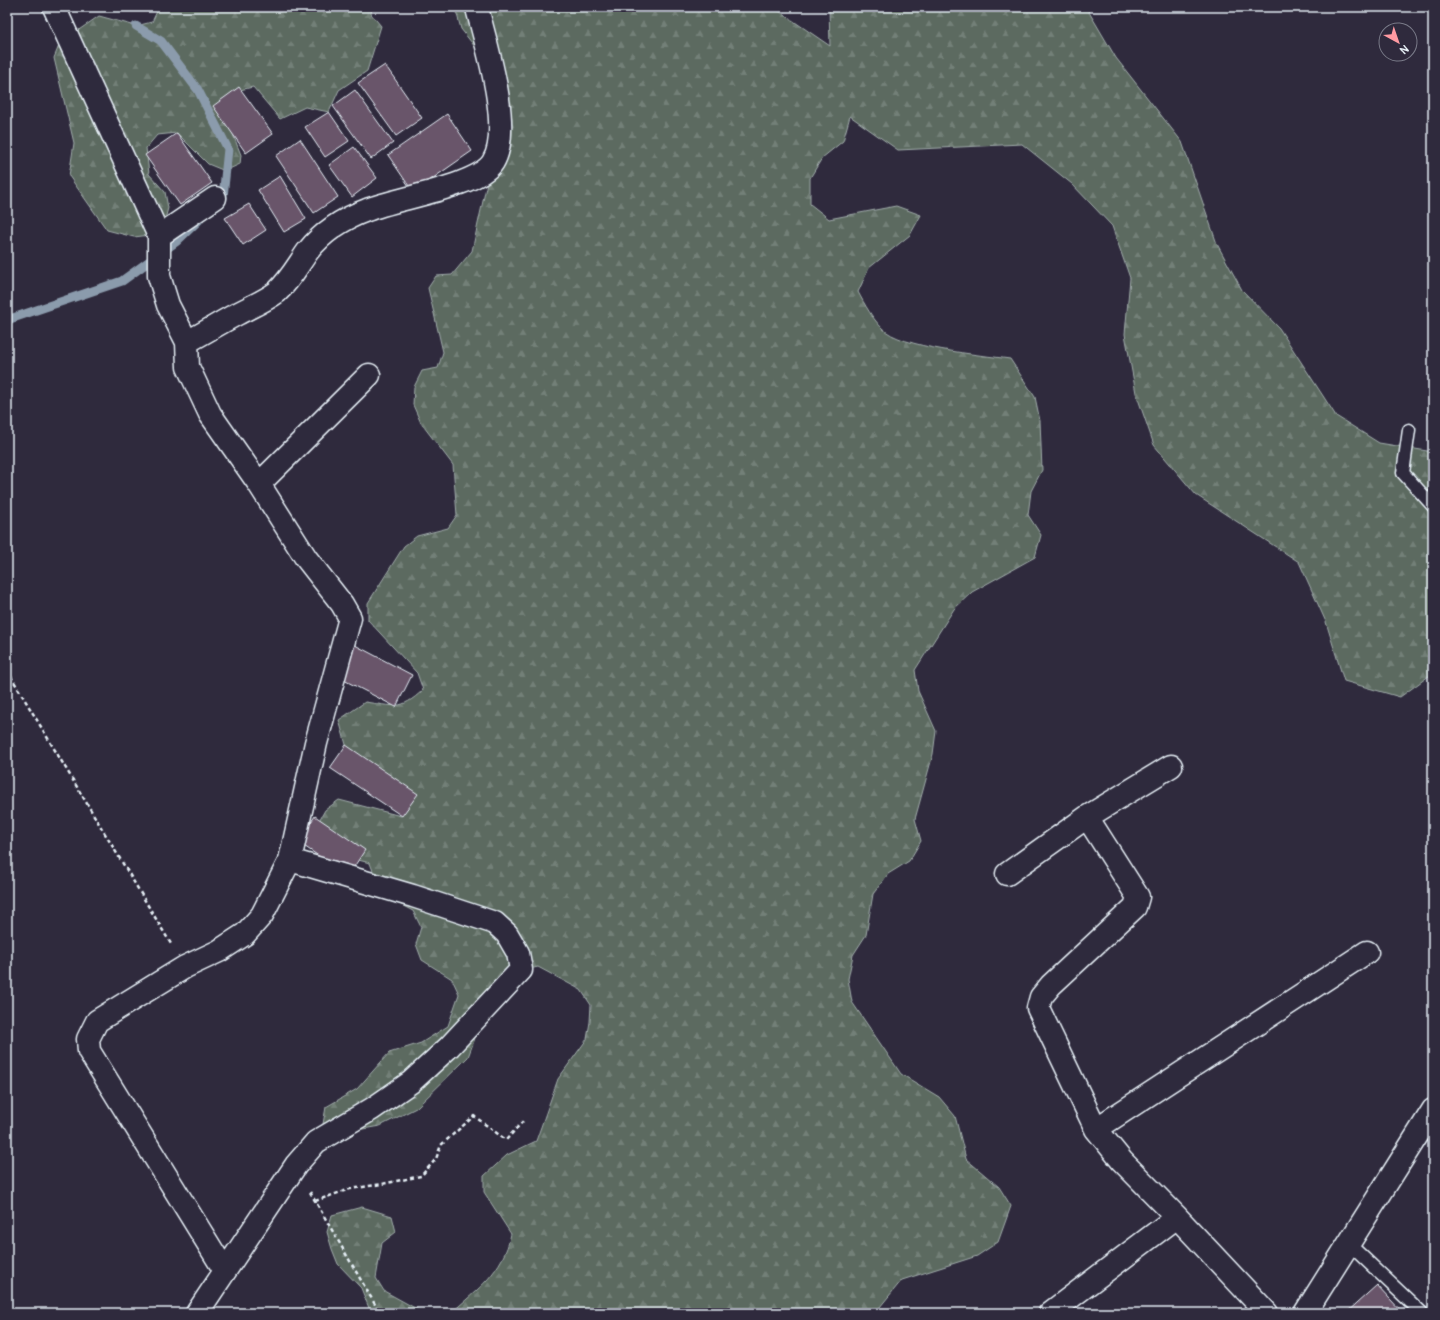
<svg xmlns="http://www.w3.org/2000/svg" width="1440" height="1320" viewBox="0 0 1440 1320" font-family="Pangolin,sans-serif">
<defs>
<pattern id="forest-firs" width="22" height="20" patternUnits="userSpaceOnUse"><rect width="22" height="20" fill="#5c6a60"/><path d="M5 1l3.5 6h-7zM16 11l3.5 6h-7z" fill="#738078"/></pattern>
</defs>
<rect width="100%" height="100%" fill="#2f2a3d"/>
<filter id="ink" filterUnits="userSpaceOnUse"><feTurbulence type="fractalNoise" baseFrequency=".025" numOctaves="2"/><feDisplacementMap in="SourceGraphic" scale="8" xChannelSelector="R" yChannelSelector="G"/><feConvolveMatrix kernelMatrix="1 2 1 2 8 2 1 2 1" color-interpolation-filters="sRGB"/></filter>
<g filter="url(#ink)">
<path fill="url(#forest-firs)" stroke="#a2aeac" d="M 159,7 L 372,7 L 371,14 L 381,26 L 367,71 L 339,90 L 329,112 L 305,107 L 280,119 L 253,87 L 235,91 L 220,101 L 241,155 L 240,164 L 225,171 L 208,164 L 177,133 L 157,135 L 146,148 L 149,174 L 165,192 L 168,208 L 164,223 L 150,235 L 134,237 L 107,230 L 69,176 L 74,143 L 54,58 L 60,43 L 99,16 L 136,26 L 152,22 Z
M 455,7 L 773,7 L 830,46 L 829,7 L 1086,7 L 1116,58 L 1182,142 L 1217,244 L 1242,290 L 1279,328 L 1336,416 L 1379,443 L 1433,452 L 1433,673 L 1400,697 L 1344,681 L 1326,622 L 1299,562 L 1196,495 L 1154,445 L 1136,393 L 1125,334 L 1130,278 L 1112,226 L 1072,184 L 1022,144 L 898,150 L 850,116 L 843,141 L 822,158 L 810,178 L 810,204 L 829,219 L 896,206 L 921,215 L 910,235 L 869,268 L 858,292 C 865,305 872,318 882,328 C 900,348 981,355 1010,359 L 1035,397 L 1040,421 L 1042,470 L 1031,491 L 1028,515 L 1041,535 L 1035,557 L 972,592 L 954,609 L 915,670 L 918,691 L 936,731 L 933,754 L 915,819 L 921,841 L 909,861 L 888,874 L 873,894 L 866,935 L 853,955 L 848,979 L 852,1002 L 901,1074 L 939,1097 L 955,1116 L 966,1159 L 999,1187 L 1011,1206 L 998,1242 L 977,1256 L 902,1280 L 875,1313 L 451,1313 C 478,1289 503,1272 511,1234 L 484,1192 L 484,1176 L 507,1155 L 536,1141 L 558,1079 L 587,1039 L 590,1022 L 591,1005 L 581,990 L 538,967 L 521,971 L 487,1006 L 468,1057 L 416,1108 L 380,1126 L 340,1133 L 323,1124 L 326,1107 L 357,1089 L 389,1053 L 421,1043 L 448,1026 L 459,994 L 452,979 L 422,960 L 416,944 L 421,927 L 413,911 L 382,895 L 370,863 L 335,854 L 317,824 L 325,810 L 339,800 L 401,816 L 417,794 L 349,755 L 339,720 L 365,702 C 393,706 401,711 423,690 L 417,673 L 368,620 L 368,603 L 404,546 L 417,536 L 448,528 L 457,515 L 453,465 L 421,423 L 413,405 L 414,387 L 422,371 L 438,368 L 443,352 L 428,288 L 436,276 L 452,275 L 472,251 L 501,119 L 493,70 L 461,29 Z
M 362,1207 L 392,1216 L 396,1232 L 382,1243 L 376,1278 L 384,1291 L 424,1313 L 371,1313 L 361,1288 L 338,1264 L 332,1249 L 327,1232 L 332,1215 Z"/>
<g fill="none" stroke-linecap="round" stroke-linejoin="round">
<path stroke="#8b9bac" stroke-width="9" d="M 136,26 L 161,41 L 198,90 L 228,149 L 223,197 L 219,201
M 7,320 L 122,281 L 177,241 L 199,220"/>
</g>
<path fill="#69546b" stroke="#e8f1f8" d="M 385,65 L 422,118 L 396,136 L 358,83 Z
M 239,87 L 273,134 L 246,153 L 213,106 Z
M 355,90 L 393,143 L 371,159 L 333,106 Z
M 329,112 L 349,141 L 325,157 L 305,127 Z
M 447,114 L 472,151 L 413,192 L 388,155 Z
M 177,133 L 212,183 L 180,205 L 145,155 Z
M 300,139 L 338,197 L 314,213 L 276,156 Z
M 354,147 L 377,178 L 352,197 L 329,165 Z
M 280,176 L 306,219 L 284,232 L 258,190 Z
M 249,204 L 266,230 L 243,245 L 225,218 Z
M 353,644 L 412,675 L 396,707 L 336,676 Z
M 346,745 L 418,794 L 402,816 L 330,768 Z
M 315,816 L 365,850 L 348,876 L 298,842 Z
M 1377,1285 L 1403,1313 L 1346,1313 Z"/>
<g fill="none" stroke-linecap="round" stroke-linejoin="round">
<g stroke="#e8f1f8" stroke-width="15">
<path id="lane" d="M 1409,430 L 1403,473 L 1433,506
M 1348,1243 L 1422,1313"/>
</g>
<g stroke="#e8f1f8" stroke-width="25">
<path id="street" d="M 54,7 L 159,236 L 159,276 L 168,305 L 187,342 L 188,367 L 210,414 L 259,484 L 306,558 L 342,604 L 350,618 L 316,743 L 290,860 L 262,915 L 245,934 L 219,951 L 185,967 L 97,1021 L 88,1039 L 89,1051 L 225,1271
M 159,236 L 215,198
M 187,342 C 204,333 220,323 237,314 C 250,307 265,301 277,292 C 290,280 298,265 308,251 C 323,232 345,218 367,210 C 396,198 478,187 493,162 C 513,129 486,44 477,8
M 259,484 L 369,375
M 1087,817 L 1138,897 L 1135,907 L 1051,985 L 1041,997 L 1038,1008 L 1096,1129 L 1122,1161 L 1177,1217 L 1267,1313
M 1007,874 L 1087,817 L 1171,766
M 1096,1129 L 1367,952
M 197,1313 L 296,1165 L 316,1142 L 372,1109 L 411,1082 L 449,1047 L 521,970 L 518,953 L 507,934 L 495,923 L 413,896 L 290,860
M 1050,1313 L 1177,1217
M 1305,1313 L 1433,1110"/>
</g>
<path stroke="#e8f1f8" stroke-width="2.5" stroke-dasharray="4 3" stroke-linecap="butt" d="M 7,670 L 171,944
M 310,1192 L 380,1313
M 315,1201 L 350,1189 L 382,1184 L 421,1176 L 436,1159 L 441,1145 L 474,1116 L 506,1140 L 525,1119"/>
<use href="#lane" stroke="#2f2a3d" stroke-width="12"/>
<use href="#street" stroke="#2f2a3d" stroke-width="22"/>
</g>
</g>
<rect width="1440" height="1320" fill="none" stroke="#2f2a3d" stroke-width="24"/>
<rect x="12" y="12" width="1416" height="1296" fill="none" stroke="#e8f1f8" stroke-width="1.5" filter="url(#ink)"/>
<g transform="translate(1398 42) rotate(140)"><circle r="19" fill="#2f2a3d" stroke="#797a88"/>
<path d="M0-3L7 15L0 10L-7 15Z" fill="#ff9aa2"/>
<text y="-6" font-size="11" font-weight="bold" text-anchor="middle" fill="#e8f1f8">N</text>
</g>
</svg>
